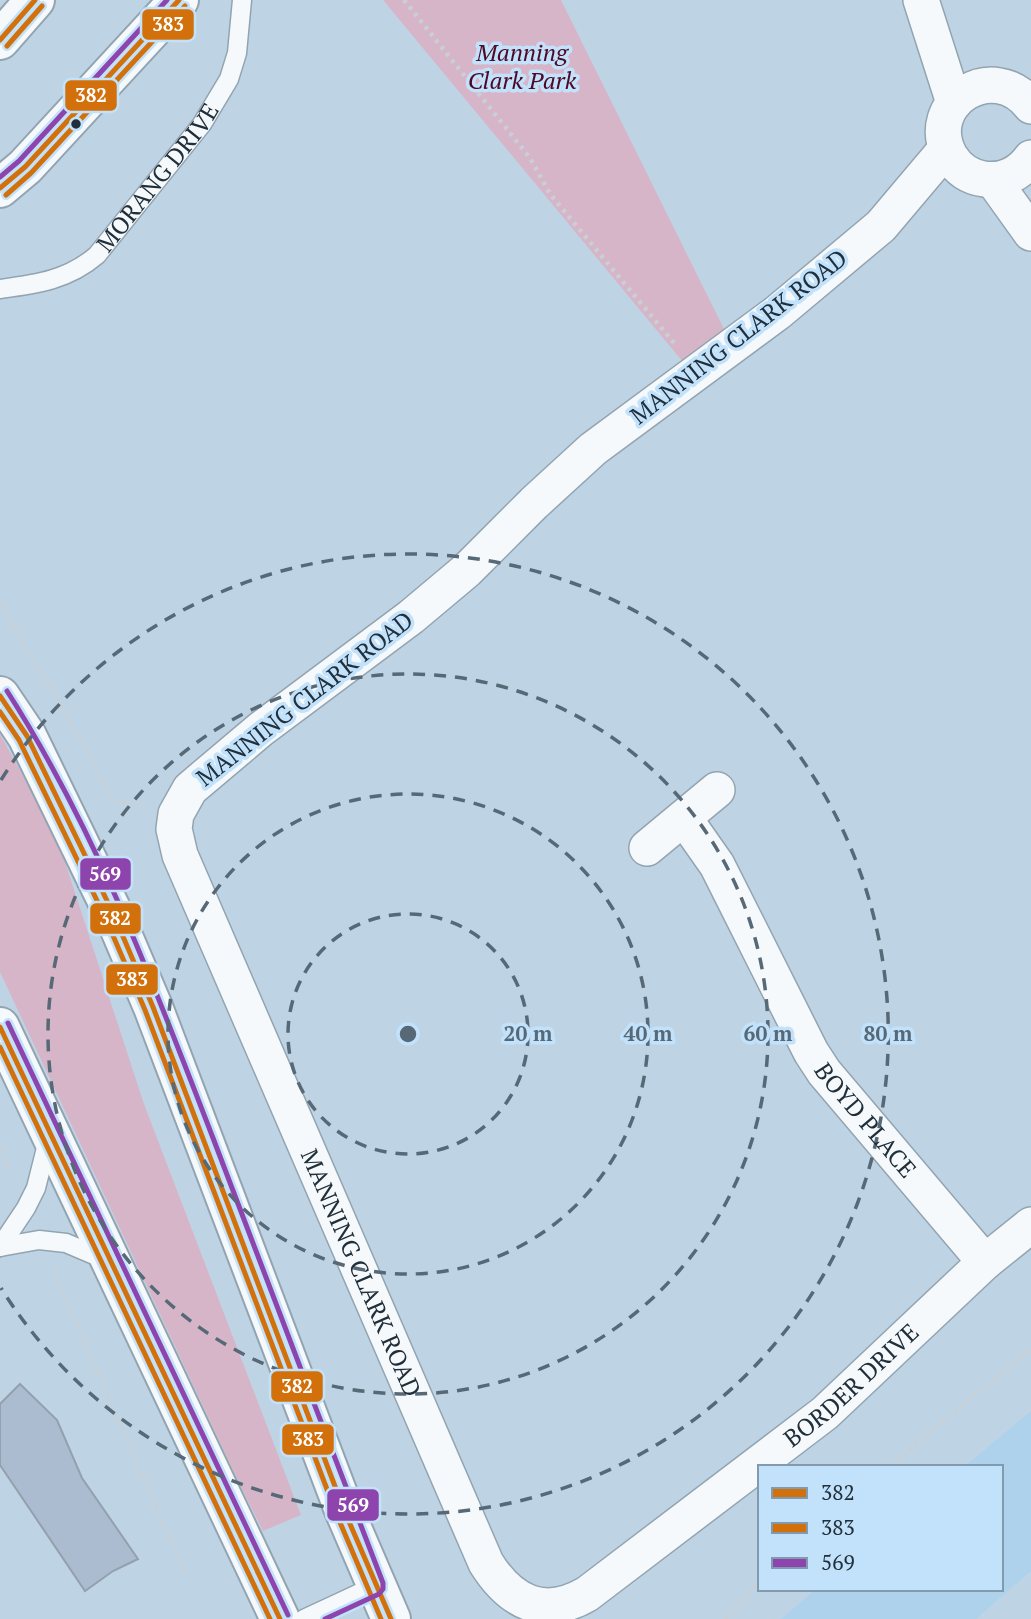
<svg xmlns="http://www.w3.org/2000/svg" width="1031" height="1619" viewBox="0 0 1031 1619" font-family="'PT Serif',serif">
<rect width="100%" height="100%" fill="#bed4e5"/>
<path fill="#aed1ec" d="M 1031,1411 L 1031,1571 L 976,1619 L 781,1619 L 816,1589 L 1001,1589 L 1001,1467 L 964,1467 Z"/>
<path fill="#d7b5c8" d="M 383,0 L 561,0 L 726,333 L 683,362 Z
M 0,734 L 40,807 L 63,856 L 144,1104 L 301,1515 L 263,1531 L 238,1481 L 0,972 Z"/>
<path fill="#abbcd1" stroke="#93a0ae" stroke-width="2" d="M 20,1384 L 57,1420 L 82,1478 L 138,1559 L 113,1571 L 85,1591 L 0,1465 L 0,1404 Z"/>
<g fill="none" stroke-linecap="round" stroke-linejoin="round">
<g stroke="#93a4b1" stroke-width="21">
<g id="lane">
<path id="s1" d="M 0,289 C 37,284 68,280 97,255 L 202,124 L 229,79 L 237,53 L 242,0"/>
<path d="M 0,1247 L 26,1208 L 36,1188 L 48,1140"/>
<path d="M 0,1247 L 39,1240 L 66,1243 L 106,1260"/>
<path d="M 304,1619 L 375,1586"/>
</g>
</g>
<g stroke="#93a4b1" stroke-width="38">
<g id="street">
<path d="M 921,0 L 954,103"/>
<path d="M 1031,106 C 994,57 921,103 950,156 C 958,169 969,177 984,179 C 1004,182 1020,173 1031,158"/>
<path id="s2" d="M 946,149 L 881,226 L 777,313 L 593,449 L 534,503 L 467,570 L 411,617 L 261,729 L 190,789 L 176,814 L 174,829 L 180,855 L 486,1563 C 511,1603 544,1619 587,1594 L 825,1413 L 985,1262 L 1031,1225"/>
<path d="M 993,180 L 1031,233"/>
<path id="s3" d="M 684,818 L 717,865 L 811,1052 L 824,1072 L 985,1262"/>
<path d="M 647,848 L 717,790"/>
</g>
</g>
<g stroke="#93a4b1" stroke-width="42">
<path id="secondary" d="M 0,40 L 35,0
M 0,188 L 25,167 L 179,0
M 0,696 L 27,736 L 113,913 L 153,1007 L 344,1510 L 391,1619
M 0,1027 L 280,1619"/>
</g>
<path stroke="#c9d0d5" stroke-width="4.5" stroke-dasharray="3.5 5" stroke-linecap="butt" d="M 404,0 L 530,158 L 550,194 L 674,343
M 0,604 L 83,743 L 113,801 L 140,806
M 0,1149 L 9,1170
M 53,1271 L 186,1575
M 889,1467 L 1031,1348
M 725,1619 L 760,1582"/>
<use href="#lane" stroke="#f5f9fb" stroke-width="18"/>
<use href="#street" stroke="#f5f9fb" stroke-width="35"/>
<use href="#secondary" stroke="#f5f9fb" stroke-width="38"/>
<g stroke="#c2e1fa" stroke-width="10">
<path id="bus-1" d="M 0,40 L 35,0
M 0,188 L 25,167 L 179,0
M 0,696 L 27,736 L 113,913 L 153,1007 L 344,1510 L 391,1619
M 0,1027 L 280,1619"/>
</g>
<g stroke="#c2e1fa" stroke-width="10">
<path id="bus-2" d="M 7,46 L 42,6
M 6,195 L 31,173 L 185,6
M 0,712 L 19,740 L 105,917 L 145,1010 L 336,1513 L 381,1619
M 0,1047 L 270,1619"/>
</g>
<g stroke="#c2e1fa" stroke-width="10">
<path id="bus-3" d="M 0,177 L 19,161 L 167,0
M 7,691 C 96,830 154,985 213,1138 C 269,1286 326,1435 383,1583 L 383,1589 L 379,1594 L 325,1619
M 8,1023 L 288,1615"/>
</g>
<use href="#bus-1" stroke="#d2710c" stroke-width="5"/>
<use href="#bus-2" stroke="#d2710c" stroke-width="5"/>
<use href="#bus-3" stroke="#8e44ad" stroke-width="5"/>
</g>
<g fill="none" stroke="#576976" stroke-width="3.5" stroke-dasharray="12 9">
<circle cx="408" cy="1034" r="120"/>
<circle cx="408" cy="1034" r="240"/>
<circle cx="408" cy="1034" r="360"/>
<path d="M1 780A480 480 0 1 1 1 1288"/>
</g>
<circle fill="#202f3a" stroke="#c2e1fa" stroke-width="2.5" cx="76" cy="124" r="6"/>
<g text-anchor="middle" stroke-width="7" stroke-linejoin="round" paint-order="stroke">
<g font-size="24" font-style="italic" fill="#4e0925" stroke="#c2e1fa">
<text x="522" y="61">Manning<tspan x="522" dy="28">Clark Park</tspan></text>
</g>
<g font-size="24" fill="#202f3a" stroke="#c2e1fa">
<text dy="8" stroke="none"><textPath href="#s1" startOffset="203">MORANG DRIVE</textPath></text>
<text transform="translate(739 337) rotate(-38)" y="8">MANNING CLARK ROAD</text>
<text transform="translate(305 699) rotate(-38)" y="8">MANNING CLARK ROAD</text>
<text dy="8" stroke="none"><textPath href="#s3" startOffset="354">BOYD PLACE</textPath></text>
<text dy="8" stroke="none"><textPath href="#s2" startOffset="1519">MANNING CLARK ROAD</textPath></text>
<text dy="8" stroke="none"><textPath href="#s2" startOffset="2292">BORDER DRIVE</textPath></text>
</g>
</g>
<circle cx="408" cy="1034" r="10" fill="#576976" stroke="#c2e1fa" stroke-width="3.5"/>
<g font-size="21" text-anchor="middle" font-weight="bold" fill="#576976" stroke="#c2e1fa" stroke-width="7" stroke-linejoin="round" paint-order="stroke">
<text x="528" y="1041">20 m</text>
<text x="648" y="1041">40 m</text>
<text x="768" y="1041">60 m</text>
<text x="888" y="1041">80 m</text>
</g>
<g stroke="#c2e1fa" stroke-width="2.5">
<rect x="141" y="8" width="54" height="33" rx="7" fill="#d2710c"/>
<rect x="64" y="79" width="54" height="33" rx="7" fill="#d2710c"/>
<rect x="79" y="857" width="53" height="34" rx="7" fill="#8e44ad"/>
<rect x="89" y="902" width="53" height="33" rx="7" fill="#d2710c"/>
<rect x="105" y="963" width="54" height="33" rx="7" fill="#d2710c"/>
<rect x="270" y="1370" width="54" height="33" rx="7" fill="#d2710c"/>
<rect x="281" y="1423" width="54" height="33" rx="7" fill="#d2710c"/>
<rect x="326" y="1488" width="54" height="34" rx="7" fill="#8e44ad"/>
</g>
<g font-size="19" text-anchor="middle" font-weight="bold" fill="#fff">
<text x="168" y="31">383</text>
<text x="91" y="102">382</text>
<text x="105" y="881">569</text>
<text x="115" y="925">382</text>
<text x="132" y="986">383</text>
<text x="297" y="1393">382</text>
<text x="308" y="1446">383</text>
<text x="353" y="1512">569</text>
</g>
<rect x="758" y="1465" width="245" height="126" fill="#c2e1fa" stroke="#819aad" stroke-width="2"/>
<rect x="772" y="1488" width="35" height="10" fill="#d2710c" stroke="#819aad" stroke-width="2"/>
<text x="821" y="1500" font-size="21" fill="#202f3a">382</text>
<rect x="772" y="1523" width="35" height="10" fill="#d2710c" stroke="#819aad" stroke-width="2"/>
<text x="821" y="1535" font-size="21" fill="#202f3a">383</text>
<rect x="772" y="1558" width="35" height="10" fill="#8e44ad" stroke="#819aad" stroke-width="2"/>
<text x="821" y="1570" font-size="21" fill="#202f3a">569</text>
</svg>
